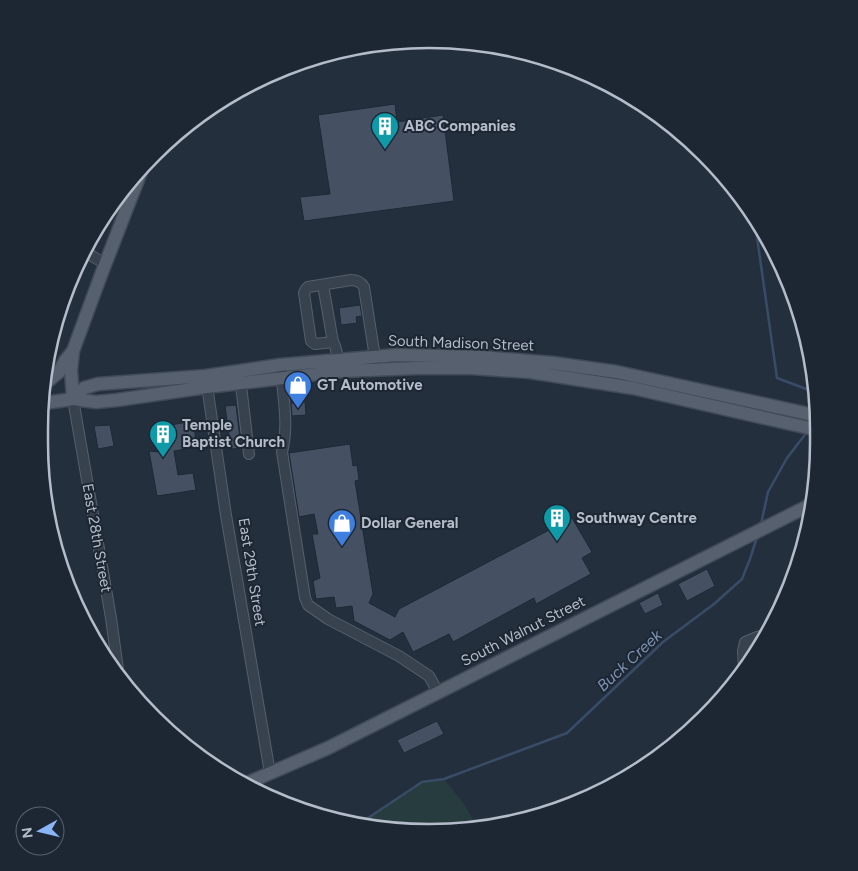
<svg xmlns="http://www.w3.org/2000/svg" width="858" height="871" viewBox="0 0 858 871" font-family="Figtree,sans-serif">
<rect width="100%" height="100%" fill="#242f3e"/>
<path fill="#263c3f" d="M 444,779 L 464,804 L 478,828 L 454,831 L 378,829 L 359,824 L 422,782 Z"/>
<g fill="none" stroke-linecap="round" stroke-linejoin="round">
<path stroke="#394c67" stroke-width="2.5" d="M 754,216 L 777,378 L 817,393
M 761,524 L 768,492 L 787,458 L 807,432
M 359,824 L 422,782 L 444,779 L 567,733 L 663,642 L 714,604 L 742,579 L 750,559 L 757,537"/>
</g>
<path fill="#455162" stroke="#1f2835" d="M 395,104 L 397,122 L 443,115 L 454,201 L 304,221 L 300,197 L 330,194 L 318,115 Z
M 360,305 L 362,316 L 356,317 L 357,323 L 341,325 L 339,308 Z
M 305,402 L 306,415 L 292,416 L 291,403 Z
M 236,405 L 241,448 L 231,449 L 225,406 Z
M 193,421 L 197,447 L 174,451 L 178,475 L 193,473 L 196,490 L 157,496 L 149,451 L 159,452 L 154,428 Z
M 110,425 L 114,446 L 98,449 L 94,426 Z
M 350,444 L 353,466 L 357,465 L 359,480 L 355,481 L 373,594 L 369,603 L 395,617 L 399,609 L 572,518 L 592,552 L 582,558 L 591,574 L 536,604 L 534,598 L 453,642 L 449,634 L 413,652 L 403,632 L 390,640 L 354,621 L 352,606 L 336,608 L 334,597 L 316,599 L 313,581 L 320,578 L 312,534 L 318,534 L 314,514 L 299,517 L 289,453 Z
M 49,450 L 51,462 L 41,463 L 40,451 Z
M 707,569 L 715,586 L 687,601 L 678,584 Z
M 658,593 L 663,605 L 645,614 L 639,603 Z
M 437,721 L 444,734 L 404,753 L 397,740 Z"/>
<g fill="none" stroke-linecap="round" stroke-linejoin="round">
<g stroke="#565f6c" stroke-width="12">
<path id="minor" d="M 84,250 L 95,258 L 105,263
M 323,285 L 333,342
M 339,360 L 335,346 L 333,342 L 315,344 L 311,341 L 304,293 L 306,289 L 308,287 L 351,280 C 357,280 361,282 364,287 L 376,364
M 281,371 C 283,397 289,426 282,452 L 305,598 L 308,605 L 328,619 L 399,656 L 429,676 L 438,692
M 240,377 L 249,454
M 206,379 L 226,515 L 270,773
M 73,399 L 111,618 L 119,677
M 804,508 L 810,519
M 744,669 L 743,651 L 745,642 L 757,637 L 768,634"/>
</g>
<g stroke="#414a57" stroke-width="15">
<path id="major" d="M 48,381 L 59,372 L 65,361 L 73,351
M 73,399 L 84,388 L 98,384 L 206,376 L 280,365 L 397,355 L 481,357 L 553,363 L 617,372 L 818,416
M 73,399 L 71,370 L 73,351 L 101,275 L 144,164
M 45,403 L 73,399 L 96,402 L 117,400 L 207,387 L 342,371 L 418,368 L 472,368 L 530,372 L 633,388 L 818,430
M 245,784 L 328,748 L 814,503"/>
</g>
<use href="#minor" stroke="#38414e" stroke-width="10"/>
<use href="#major" stroke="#56606e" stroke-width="12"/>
</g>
<defs>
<g id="building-pin" transform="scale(1.4375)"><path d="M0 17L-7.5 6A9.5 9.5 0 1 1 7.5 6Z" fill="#0f9aa8" stroke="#1d2633"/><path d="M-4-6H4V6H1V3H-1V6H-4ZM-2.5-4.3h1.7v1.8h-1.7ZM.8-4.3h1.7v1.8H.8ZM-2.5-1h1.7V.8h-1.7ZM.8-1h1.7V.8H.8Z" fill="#fff"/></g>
<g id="shop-pin" transform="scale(1.4375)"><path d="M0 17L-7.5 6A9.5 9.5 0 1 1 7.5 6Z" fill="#3f7fe0" stroke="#1d2633"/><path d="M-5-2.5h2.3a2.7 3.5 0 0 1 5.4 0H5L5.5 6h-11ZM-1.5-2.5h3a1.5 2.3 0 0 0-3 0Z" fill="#fff"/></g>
</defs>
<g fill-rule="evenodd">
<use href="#building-pin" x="385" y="126"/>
<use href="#shop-pin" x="298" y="385"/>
<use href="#building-pin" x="163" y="434"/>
<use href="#building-pin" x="557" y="518"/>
<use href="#shop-pin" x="342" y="523"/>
</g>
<g text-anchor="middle" stroke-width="4" stroke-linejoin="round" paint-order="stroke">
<g font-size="15" font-weight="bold" fill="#b4bcc9" stroke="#1d2633" text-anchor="start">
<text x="404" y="131">ABC Companies</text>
<text x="317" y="390">GT Automotive</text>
<text x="182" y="430">Temple<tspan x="182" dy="17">Baptist Church</tspan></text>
<text x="576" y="523">Southway Centre</text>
<text x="361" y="528">Dollar General</text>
</g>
<g font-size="15" fill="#b4bcc9" stroke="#1d2633">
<text transform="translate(461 343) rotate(2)" y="5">South Madison Street</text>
<text transform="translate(97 538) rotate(80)" y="5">East 28th Street</text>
<text transform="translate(252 572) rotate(81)" y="5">East 29th Street</text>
<text transform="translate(523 631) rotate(-27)" y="5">South Walnut Street</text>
</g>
<g font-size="16" font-style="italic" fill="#7c92b1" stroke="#1d2633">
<text transform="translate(629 660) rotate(-43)" y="6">Buck Creek</text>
</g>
</g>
<path d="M0 0H858V871H0ZM429 48H429A381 381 0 0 1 810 429V443A381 381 0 0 1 429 824H429A381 381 0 0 1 48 443V429A381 381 0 0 1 429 48Z" fill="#1d2633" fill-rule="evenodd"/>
<path fill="none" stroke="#b4bcc9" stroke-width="2.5" d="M429 48H429A381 381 0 0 1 810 429V443A381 381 0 0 1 429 824H429A381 381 0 0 1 48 443V429A381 381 0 0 1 429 48Z"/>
<g transform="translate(40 831) rotate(262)"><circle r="24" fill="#1d2633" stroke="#59626f"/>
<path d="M0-4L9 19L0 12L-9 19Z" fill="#8ab4f8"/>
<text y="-8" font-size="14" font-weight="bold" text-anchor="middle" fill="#b4bcc9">N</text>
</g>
</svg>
